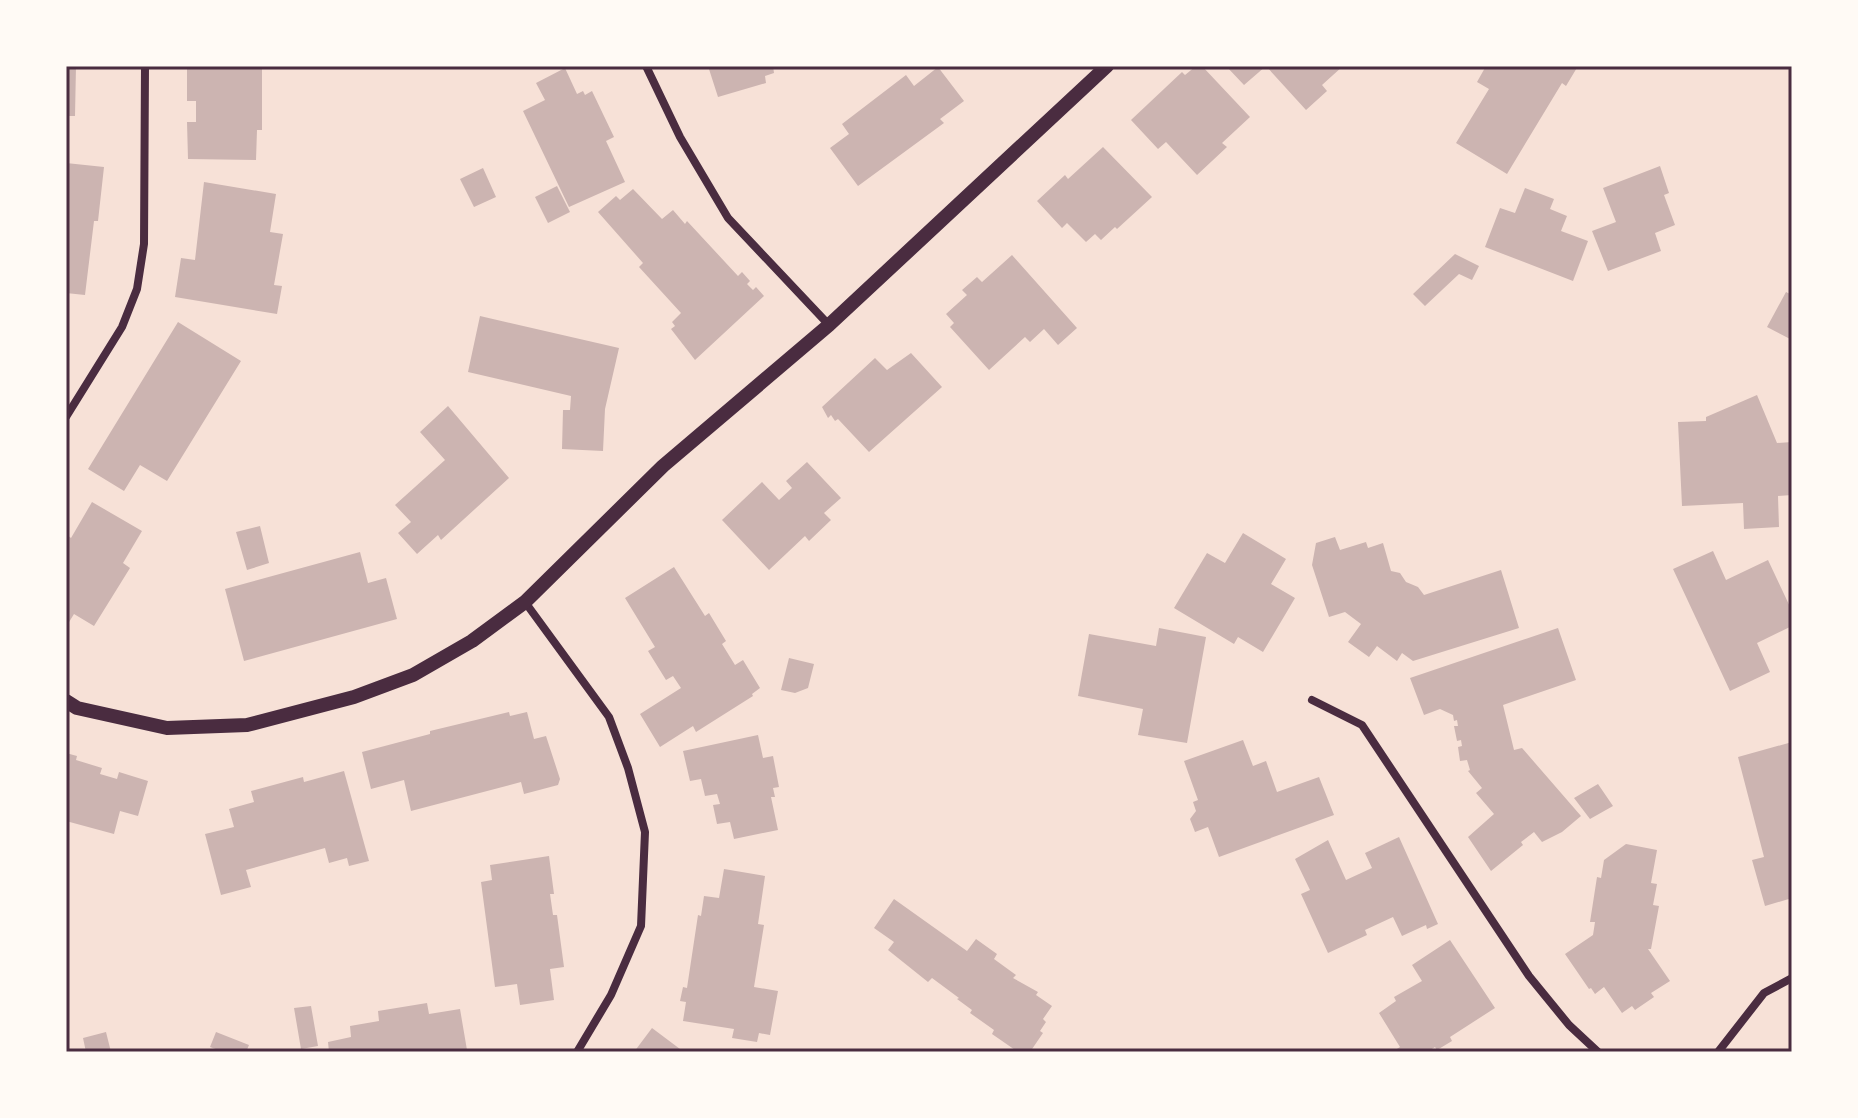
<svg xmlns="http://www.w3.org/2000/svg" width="1858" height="1118" viewBox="0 0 1858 1118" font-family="Barlow,sans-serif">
<rect width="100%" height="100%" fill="#f7e1d7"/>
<path fill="#ccb4b1" d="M 66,66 L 76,66 L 75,116 L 66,116 Z
M 187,66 L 262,66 L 262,130 L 257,130 L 256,160 L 188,159 L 187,122 L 196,122 L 196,101 L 187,101 Z
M 708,66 L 773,66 L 774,73 L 765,76 L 766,83 L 718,97 Z
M 1196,66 L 1202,66 L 1250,117 L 1222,143 L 1227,147 L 1197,175 L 1166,142 L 1158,149 L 1131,120 L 1182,72 L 1185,75 Z
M 1226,66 L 1266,66 L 1244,85 Z
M 1266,66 L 1343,66 L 1322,85 L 1327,91 L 1306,110 Z
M 1486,66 L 1578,66 L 1566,86 L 1562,83 L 1507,174 L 1456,143 L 1489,89 L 1477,82 Z
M 938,67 L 964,101 L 940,119 L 944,123 L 858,186 L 830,148 L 849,134 L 842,124 L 906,75 L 914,86 Z
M 565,68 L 577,94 L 583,91 L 585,95 L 592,91 L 614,137 L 606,141 L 625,182 L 569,207 L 523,111 L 545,100 L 536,83 Z
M 1103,147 L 1152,197 L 1117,229 L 1115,227 L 1101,240 L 1095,234 L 1086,242 L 1067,223 L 1062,228 L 1037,201 L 1065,175 L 1068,179 Z
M 66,163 L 104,167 L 98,221 L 94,221 L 85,295 L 66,293 Z
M 1660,166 L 1669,193 L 1664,195 L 1675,225 L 1655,233 L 1661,251 L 1608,271 L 1592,231 L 1616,222 L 1603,188 Z
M 483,168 L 496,197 L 474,207 L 460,179 Z
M 204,182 L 276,194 L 270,232 L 283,234 L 274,285 L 282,286 L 277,314 L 175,297 L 181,258 L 195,260 Z
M 557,186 L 570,212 L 548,223 L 535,197 Z
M 1525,188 L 1554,199 L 1550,209 L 1567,216 L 1561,231 L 1588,241 L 1573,281 L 1485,247 L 1500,208 L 1515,213 Z
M 633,189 L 662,219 L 673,210 L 685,224 L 687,221 L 738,276 L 742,272 L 750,281 L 747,284 L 753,290 L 756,287 L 764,296 L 695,360 L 671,329 L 675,326 L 672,322 L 681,313 L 639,267 L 643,263 L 598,212 L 616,196 L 620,200 Z
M 1455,254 L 1479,266 L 1472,280 L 1459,274 L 1425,306 L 1413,294 Z
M 1012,255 L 1077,328 L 1058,345 L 1044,329 L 1030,342 L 1025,337 L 989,370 L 950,327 L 954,323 L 946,314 L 967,295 L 962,290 L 977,277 L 982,282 Z
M 1786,292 L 1792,295 L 1792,340 L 1767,327 Z
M 480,316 L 619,348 L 605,409 L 603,451 L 562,449 L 563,410 L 570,410 L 571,396 L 468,372 Z
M 178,322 L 241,361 L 167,481 L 140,465 L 124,491 L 88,469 Z
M 911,353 L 942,387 L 869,452 L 838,419 L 835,421 L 831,415 L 828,418 L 822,407 L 875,358 L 887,370 Z
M 1757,395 L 1777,443 L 1792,442 L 1792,495 L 1778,496 L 1779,527 L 1744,529 L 1743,503 L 1682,506 L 1678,422 L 1706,421 L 1706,417 Z
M 448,406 L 509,478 L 441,540 L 438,535 L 417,554 L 398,533 L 411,522 L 395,505 L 445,460 L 420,432 Z
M 807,462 L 841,498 L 824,513 L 831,520 L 809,541 L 805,536 L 769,570 L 722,520 L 762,482 L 779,500 L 792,488 L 786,481 Z
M 92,502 L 142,531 L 123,563 L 130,568 L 94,626 L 74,614 L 66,627 L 66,537 L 67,535 L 71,538 Z
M 260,526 L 269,563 L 247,570 L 236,532 Z
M 1243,533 L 1286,559 L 1271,584 L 1295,598 L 1263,652 L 1238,637 L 1234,644 L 1174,608 L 1207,553 L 1225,563 Z
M 1335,537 L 1340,550 L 1366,542 L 1368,548 L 1383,543 L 1391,571 L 1400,573 L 1406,582 L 1418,587 L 1424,595 L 1501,570 L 1519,628 L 1413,661 L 1402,653 L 1397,661 L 1377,646 L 1369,657 L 1348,642 L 1361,624 L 1345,612 L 1329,617 L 1312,565 L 1316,543 Z
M 1713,551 L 1726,580 L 1768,560 L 1792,611 L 1792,626 L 1757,643 L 1770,672 L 1730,691 L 1673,569 Z
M 360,552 L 368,583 L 386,578 L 397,619 L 244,661 L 225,589 Z
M 674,567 L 705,616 L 709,613 L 726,641 L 722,644 L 735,665 L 743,660 L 760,688 L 752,694 L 753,696 L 696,732 L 693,726 L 660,747 L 640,714 L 681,688 L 673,676 L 666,680 L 648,651 L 655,647 L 625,598 Z
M 1159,628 L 1206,637 L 1187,743 L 1138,735 L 1143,709 L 1078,696 L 1089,634 L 1156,646 Z
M 1558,628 L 1576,680 L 1503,705 L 1514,750 L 1522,748 L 1581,816 L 1562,832 L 1542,842 L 1534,832 L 1521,842 L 1523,845 L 1491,871 L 1468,837 L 1494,814 L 1476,793 L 1482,788 L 1468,771 L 1470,770 L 1467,760 L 1460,761 L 1458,747 L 1462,746 L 1461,740 L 1457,741 L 1454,726 L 1458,726 L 1457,720 L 1454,721 L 1453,715 L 1440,709 L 1424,715 L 1410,678 Z
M 789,658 L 814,664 L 808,688 L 795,693 L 781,690 Z
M 509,712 L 510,716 L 527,712 L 534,739 L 546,736 L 560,779 L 558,785 L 524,794 L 521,782 L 411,811 L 404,780 L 371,789 L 362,752 L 430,734 L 430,731 Z
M 758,735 L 763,758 L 773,756 L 779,787 L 773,788 L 775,797 L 771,797 L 778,830 L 734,839 L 730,822 L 717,824 L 713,805 L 720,804 L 717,794 L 705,796 L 701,779 L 690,781 L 683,751 Z
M 1243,740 L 1253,766 L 1266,761 L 1277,792 L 1319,777 L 1334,815 L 1219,857 L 1208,827 L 1195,832 L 1190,819 L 1196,811 L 1193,802 L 1198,800 L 1184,761 Z
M 1792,742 L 1792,898 L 1765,906 L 1752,860 L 1764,857 L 1738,757 Z
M 66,753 L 77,756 L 76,760 L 102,768 L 100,774 L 117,779 L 119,772 L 148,781 L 138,816 L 120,811 L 114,834 L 66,821 Z
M 344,771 L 369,861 L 349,866 L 347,858 L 329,863 L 325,848 L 246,870 L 251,887 L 221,895 L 205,834 L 234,827 L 229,809 L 254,802 L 251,791 L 303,777 L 304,782 Z
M 1598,784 L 1613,806 L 1590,819 L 1574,798 Z
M 1399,837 L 1438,924 L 1427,929 L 1426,925 L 1402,936 L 1393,917 L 1365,930 L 1367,935 L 1328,953 L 1301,894 L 1310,890 L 1295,859 L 1328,840 L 1346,880 L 1372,868 L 1365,853 Z
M 1626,844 L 1657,850 L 1651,883 L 1657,884 L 1653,905 L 1659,906 L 1651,949 L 1648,949 L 1670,981 L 1651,993 L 1654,997 L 1635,1010 L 1632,1006 L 1622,1013 L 1604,987 L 1595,994 L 1591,988 L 1589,989 L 1565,954 L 1593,935 L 1595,922 L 1590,922 L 1597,877 L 1601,878 L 1604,860 Z
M 549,856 L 554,894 L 550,894 L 553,915 L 557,915 L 564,967 L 550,969 L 554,1000 L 520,1005 L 517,984 L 495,987 L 481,882 L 492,880 L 490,865 Z
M 724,869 L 765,876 L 758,924 L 764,925 L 754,987 L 778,991 L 770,1035 L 759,1033 L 757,1042 L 732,1038 L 734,1029 L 683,1021 L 686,1002 L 680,1001 L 683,987 L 687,988 L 698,915 L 701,916 L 704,896 L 719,898 Z
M 894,899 L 967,951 L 976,939 L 997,954 L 994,959 L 1016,975 L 1013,978 L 1038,992 L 1036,995 L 1052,1006 L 1043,1019 L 1046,1022 L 1040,1031 L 1043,1033 L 1030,1052 L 1018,1052 L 992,1034 L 994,1030 L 970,1013 L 972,1010 L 957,999 L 959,998 L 932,978 L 928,982 L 888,950 L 894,942 L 874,928 Z
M 1450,940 L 1495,1008 L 1450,1037 L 1452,1041 L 1437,1050 L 1435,1047 L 1427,1052 L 1392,1052 L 1400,1047 L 1379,1013 L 1396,1001 L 1394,997 L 1422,981 L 1412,965 Z
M 427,1003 L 429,1014 L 460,1009 L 467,1050 L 329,1052 L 328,1042 L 351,1037 L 350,1026 L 379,1021 L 378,1011 Z
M 311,1006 L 318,1046 L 301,1049 L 294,1008 Z
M 652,1028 L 684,1052 L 634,1052 Z
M 106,1032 L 111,1052 L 86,1052 L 83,1038 Z
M 216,1032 L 249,1045 L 246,1052 L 224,1052 L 210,1047 Z"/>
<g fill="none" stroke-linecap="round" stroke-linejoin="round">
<path stroke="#4a2c40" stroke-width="8" d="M 646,66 L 680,137 L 728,218 L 829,325
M 66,417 L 122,327 L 137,289 L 144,244 L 145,66
M 525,602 L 609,717 L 628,768 L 645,832 L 641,926 L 611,995 L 577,1052
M 1312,700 L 1362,725 L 1529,976 L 1569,1025 L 1598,1052
M 1718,1052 L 1764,993 L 1792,978"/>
<path stroke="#4a2c40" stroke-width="14" d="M 66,701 L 77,708 L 167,728 L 247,725 L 354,697 L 413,675 L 472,641 L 525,602 L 663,466 L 829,325 L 1107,66"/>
</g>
<rect width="1858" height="1118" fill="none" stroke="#fffaf5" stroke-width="136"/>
<rect x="68" y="68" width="1722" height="982" fill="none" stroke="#4a2c40" stroke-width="3"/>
</svg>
